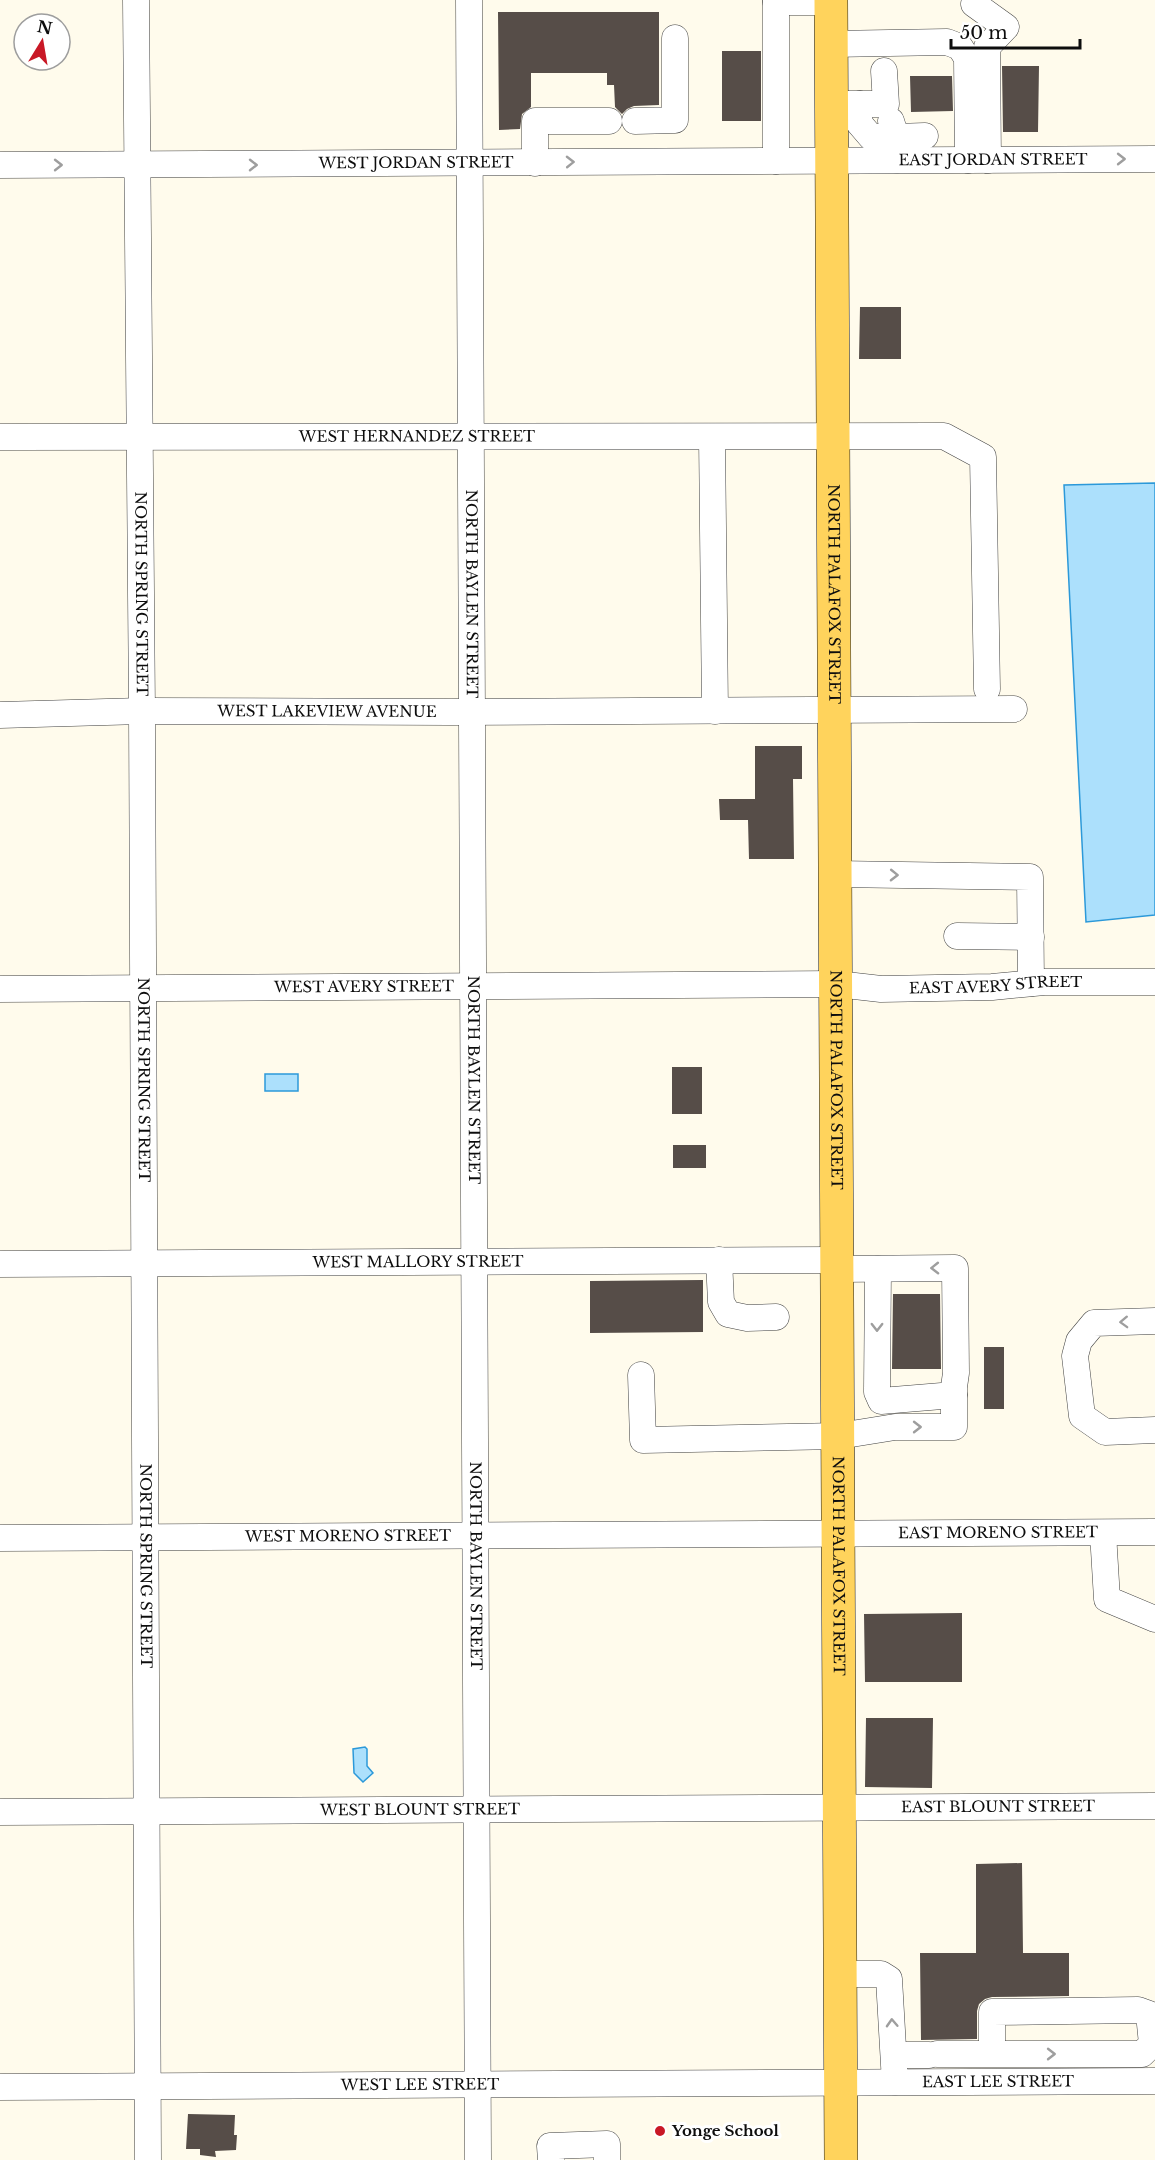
<svg xmlns="http://www.w3.org/2000/svg" width="1155" height="2160" viewBox="0 0 1155 2160" font-family="'Libre Baskerville',serif">
<rect width="100%" height="100%" fill="#fffbec"/>
<path fill="#ace0fc" stroke="#2c99d9" stroke-width="1.5" d="M 1155,483 L 1155,915 L 1086,922 L 1064,485 Z
M 265,1074 L 298,1074 L 298,1091 L 265,1091 Z
M 365,1747 L 367,1749 L 367,1766 L 373,1773 L 363,1782 L 354,1773 L 353,1749 Z"/>
<path fill="#564d48" d="M 498,12 L 659,12 L 659,105 L 634,106 L 627,109 L 622,114 L 615,107 L 614,85 L 607,85 L 607,73 L 531,73 L 531,107 L 522,114 L 520,129 L 499,130 Z
M 722,51 L 761,51 L 761,121 L 722,121 Z
M 1002,66 L 1039,66 L 1038,132 L 1003,132 Z
M 910,76 L 952,76 L 953,111 L 911,112 Z
M 860,307 L 901,307 L 901,359 L 859,359 Z
M 755,746 L 802,746 L 802,779 L 793,779 L 794,859 L 749,859 L 748,820 L 720,820 L 719,799 L 755,799 Z
M 672,1067 L 702,1067 L 702,1114 L 672,1114 Z
M 673,1145 L 706,1145 L 706,1168 L 673,1168 Z
M 703,1280 L 703,1332 L 590,1333 L 590,1281 Z
M 893,1294 L 940,1294 L 941,1369 L 892,1369 Z
M 984,1347 L 1004,1347 L 1004,1409 L 984,1409 Z
M 962,1613 L 962,1682 L 865,1682 L 864,1614 Z
M 866,1718 L 933,1718 L 932,1788 L 865,1787 Z
M 1022,1863 L 1023,1953 L 1069,1953 L 1069,1996 L 992,1997 L 985,1999 L 979,2004 L 977,2011 L 977,2039 L 921,2040 L 920,1953 L 976,1953 L 976,1864 Z
M 188,2114 L 235,2115 L 234,2135 L 237,2135 L 236,2150 L 215,2151 L 216,2157 L 200,2155 L 200,2149 L 186,2149 Z"/>
<g fill="none" stroke-linecap="round" stroke-linejoin="round">
<g stroke="#404040" stroke-width="27">
<g id="minor">
<path id="s1" d="M 136,0 L 142,711 L 148,2160"/>
<path id="s2" d="M 469,0 L 478,2160"/>
<path d="M 776,0 L 776,161"/>
<path d="M 776,2 L 831,2"/>
<path d="M 974,4 L 1006,27 L 987,47 L 988,160"/>
<path d="M 831,44 L 947,42 L 960,47 L 967,58 L 968,160"/>
<path d="M 832,104 L 886,104 L 884,71"/>
<path d="M 860,104 L 859,123 L 871,137 L 896,137 L 897,160"/>
<path d="M 635,121 L 675,120 L 675,38"/>
<path d="M 891,121 L 896,137 L 925,136"/>
<path d="M 535,163 L 535,121 L 609,121"/>
<path id="s3" d="M 0,165 L 1155,159"/>
<path id="s4" d="M 0,437 L 944,436 L 983,457 L 987,689"/>
<path d="M 712,437 L 715,711"/>
<path id="s5" d="M 0,715 L 142,711 L 451,712 L 1014,709"/>
<path d="M 836,874 L 1030,877 L 1031,983"/>
<path d="M 957,936 L 1031,937"/>
<path id="s6" d="M 0,989 L 837,984 L 881,989 L 992,987 L 1044,982 L 1155,982"/>
<path d="M 719,1260 L 721,1302 L 728,1314 L 747,1318 L 776,1317"/>
<path id="s7" d="M 0,1264 L 838,1260"/>
<path d="M 878,1269 L 877,1392 L 881,1401 L 954,1395"/>
<path d="M 1155,1321 L 1094,1323 L 1079,1341 L 1075,1356 L 1082,1416 L 1105,1432 L 1155,1430"/>
<path d="M 641,1375 L 643,1440 L 839,1436 L 895,1427 L 954,1427 L 954,1387 L 956,1373 L 955,1268 L 838,1269"/>
<path d="M 1103,1533 L 1107,1599 L 1155,1619"/>
<path id="s8" d="M 0,1538 L 1155,1532"/>
<path id="s9" d="M 0,1812 L 1155,1806"/>
<path d="M 841,1974 L 881,1974 L 889,1979 L 895,2082"/>
<path d="M 937,2054 L 1142,2054 L 1152,2044 L 1149,2014 L 1138,2010 L 992,2012 L 992,2054"/>
<path d="M 894,2055 L 929,2055"/>
<path id="s10" d="M 0,2087 L 1155,2081"/>
<path d="M 551,2160 L 550,2146 L 607,2144 L 607,2160"/>
</g>
</g>
<g stroke="#1e1e1e" stroke-width="34">
<g id="major">
<path id="s11" d="M 831,0 L 841,2160"/>
</g>
</g>
<use href="#minor" stroke="#fff" stroke-width="26"/>
<use href="#major" stroke="#ffd35c" stroke-width="33"/>
</g>
<defs><path id="oneway-chevron" d="M-2-3.5L2.5 0L-2 3.5" fill="none" stroke-width="1.6" stroke-linecap="round" stroke-linejoin="round" transform="scale(1.5)"/></defs>
<g stroke="#9e9e9e">
<use href="#oneway-chevron" transform="translate(1121 159)"/>
<use href="#oneway-chevron" transform="translate(570 162) rotate(-1)"/>
<use href="#oneway-chevron" transform="translate(58 165)"/>
<use href="#oneway-chevron" transform="translate(253 165)"/>
<use href="#oneway-chevron" transform="translate(894 875) rotate(1)"/>
<use href="#oneway-chevron" transform="translate(935 1268) rotate(179)"/>
<use href="#oneway-chevron" transform="translate(1124 1322) rotate(178)"/>
<use href="#oneway-chevron" transform="translate(877 1327) rotate(90)"/>
<use href="#oneway-chevron" transform="translate(917 1427)"/>
<use href="#oneway-chevron" transform="translate(892 2023) rotate(-93)"/>
<use href="#oneway-chevron" transform="translate(1051 2054)"/>
</g>
<circle fill="#c91826" stroke="#fff" stroke-width="2" cx="660" cy="2131" r="6"/>
<g text-anchor="middle" stroke-width="6" stroke-linejoin="round" paint-order="stroke">
<g font-size="15" fill="#0d0d0d" stroke="#fff">
<text dy="5" stroke="none"><textPath href="#s3" startOffset="993">EAST JORDAN STREET</textPath></text>
<text dy="5" stroke="none"><textPath href="#s3" startOffset="416">WEST JORDAN STREET</textPath></text>
<text dy="5" stroke="none"><textPath href="#s4" startOffset="417">WEST HERNANDEZ STREET</textPath></text>
<text dy="5" stroke="none"><textPath href="#s1" startOffset="594">NORTH SPRING STREET</textPath></text>
<text dy="5" stroke="none"><textPath href="#s2" startOffset="594">NORTH BAYLEN STREET</textPath></text>
<text dy="5" stroke="none"><textPath href="#s11" startOffset="594">NORTH PALAFOX STREET</textPath></text>
<text dy="5" stroke="none"><textPath href="#s5" startOffset="327">WEST LAKEVIEW AVENUE</textPath></text>
<text dy="5" stroke="none"><textPath href="#s6" startOffset="996">EAST AVERY STREET</textPath></text>
<text dy="5" stroke="none"><textPath href="#s6" startOffset="364">WEST AVERY STREET</textPath></text>
<text dy="5" stroke="none"><textPath href="#s1" startOffset="1080">NORTH SPRING STREET</textPath></text>
<text dy="5" stroke="none"><textPath href="#s2" startOffset="1080">NORTH BAYLEN STREET</textPath></text>
<text dy="5" stroke="none"><textPath href="#s11" startOffset="1080">NORTH PALAFOX STREET</textPath></text>
<text dy="5" stroke="none"><textPath href="#s7" startOffset="418">WEST MALLORY STREET</textPath></text>
<text dy="5" stroke="none"><textPath href="#s8" startOffset="998">EAST MORENO STREET</textPath></text>
<text dy="5" stroke="none"><textPath href="#s8" startOffset="348">WEST MORENO STREET</textPath></text>
<text dy="5" stroke="none"><textPath href="#s1" startOffset="1566">NORTH SPRING STREET</textPath></text>
<text dy="5" stroke="none"><textPath href="#s2" startOffset="1566">NORTH BAYLEN STREET</textPath></text>
<text dy="5" stroke="none"><textPath href="#s11" startOffset="1566">NORTH PALAFOX STREET</textPath></text>
<text dy="5" stroke="none"><textPath href="#s9" startOffset="998">EAST BLOUNT STREET</textPath></text>
<text dy="5" stroke="none"><textPath href="#s9" startOffset="420">WEST BLOUNT STREET</textPath></text>
<text dy="5" stroke="none"><textPath href="#s10" startOffset="998">EAST LEE STREET</textPath></text>
<text dy="5" stroke="none"><textPath href="#s10" startOffset="420">WEST LEE STREET</textPath></text>
</g>
<g font-size="15" font-weight="bold" fill="#0d0d0d" stroke="#fff" text-anchor="start">
<text x="672" y="2136">Yonge School</text>
</g>
</g>
<g transform="translate(42 42) rotate(11)"><circle r="28" fill="#ffffff" stroke="#9e9e9e" stroke-width="1.5"/>
<path d="M0-4.5L10 22L0 15L-10 22Z" fill="#c91826"/>
<text y="-9" font-size="16" font-weight="bold" text-anchor="middle" fill="#0d0d0d">N</text>
</g>
<path d="M951 39v9h129v-9" fill="none" stroke="#0d0d0d" stroke-width="3"/>
<text x="960" y="39" font-size="18" fill="#0d0d0d" stroke="#ffffff" stroke-width="4.5" paint-order="stroke">50 m</text>
</svg>
